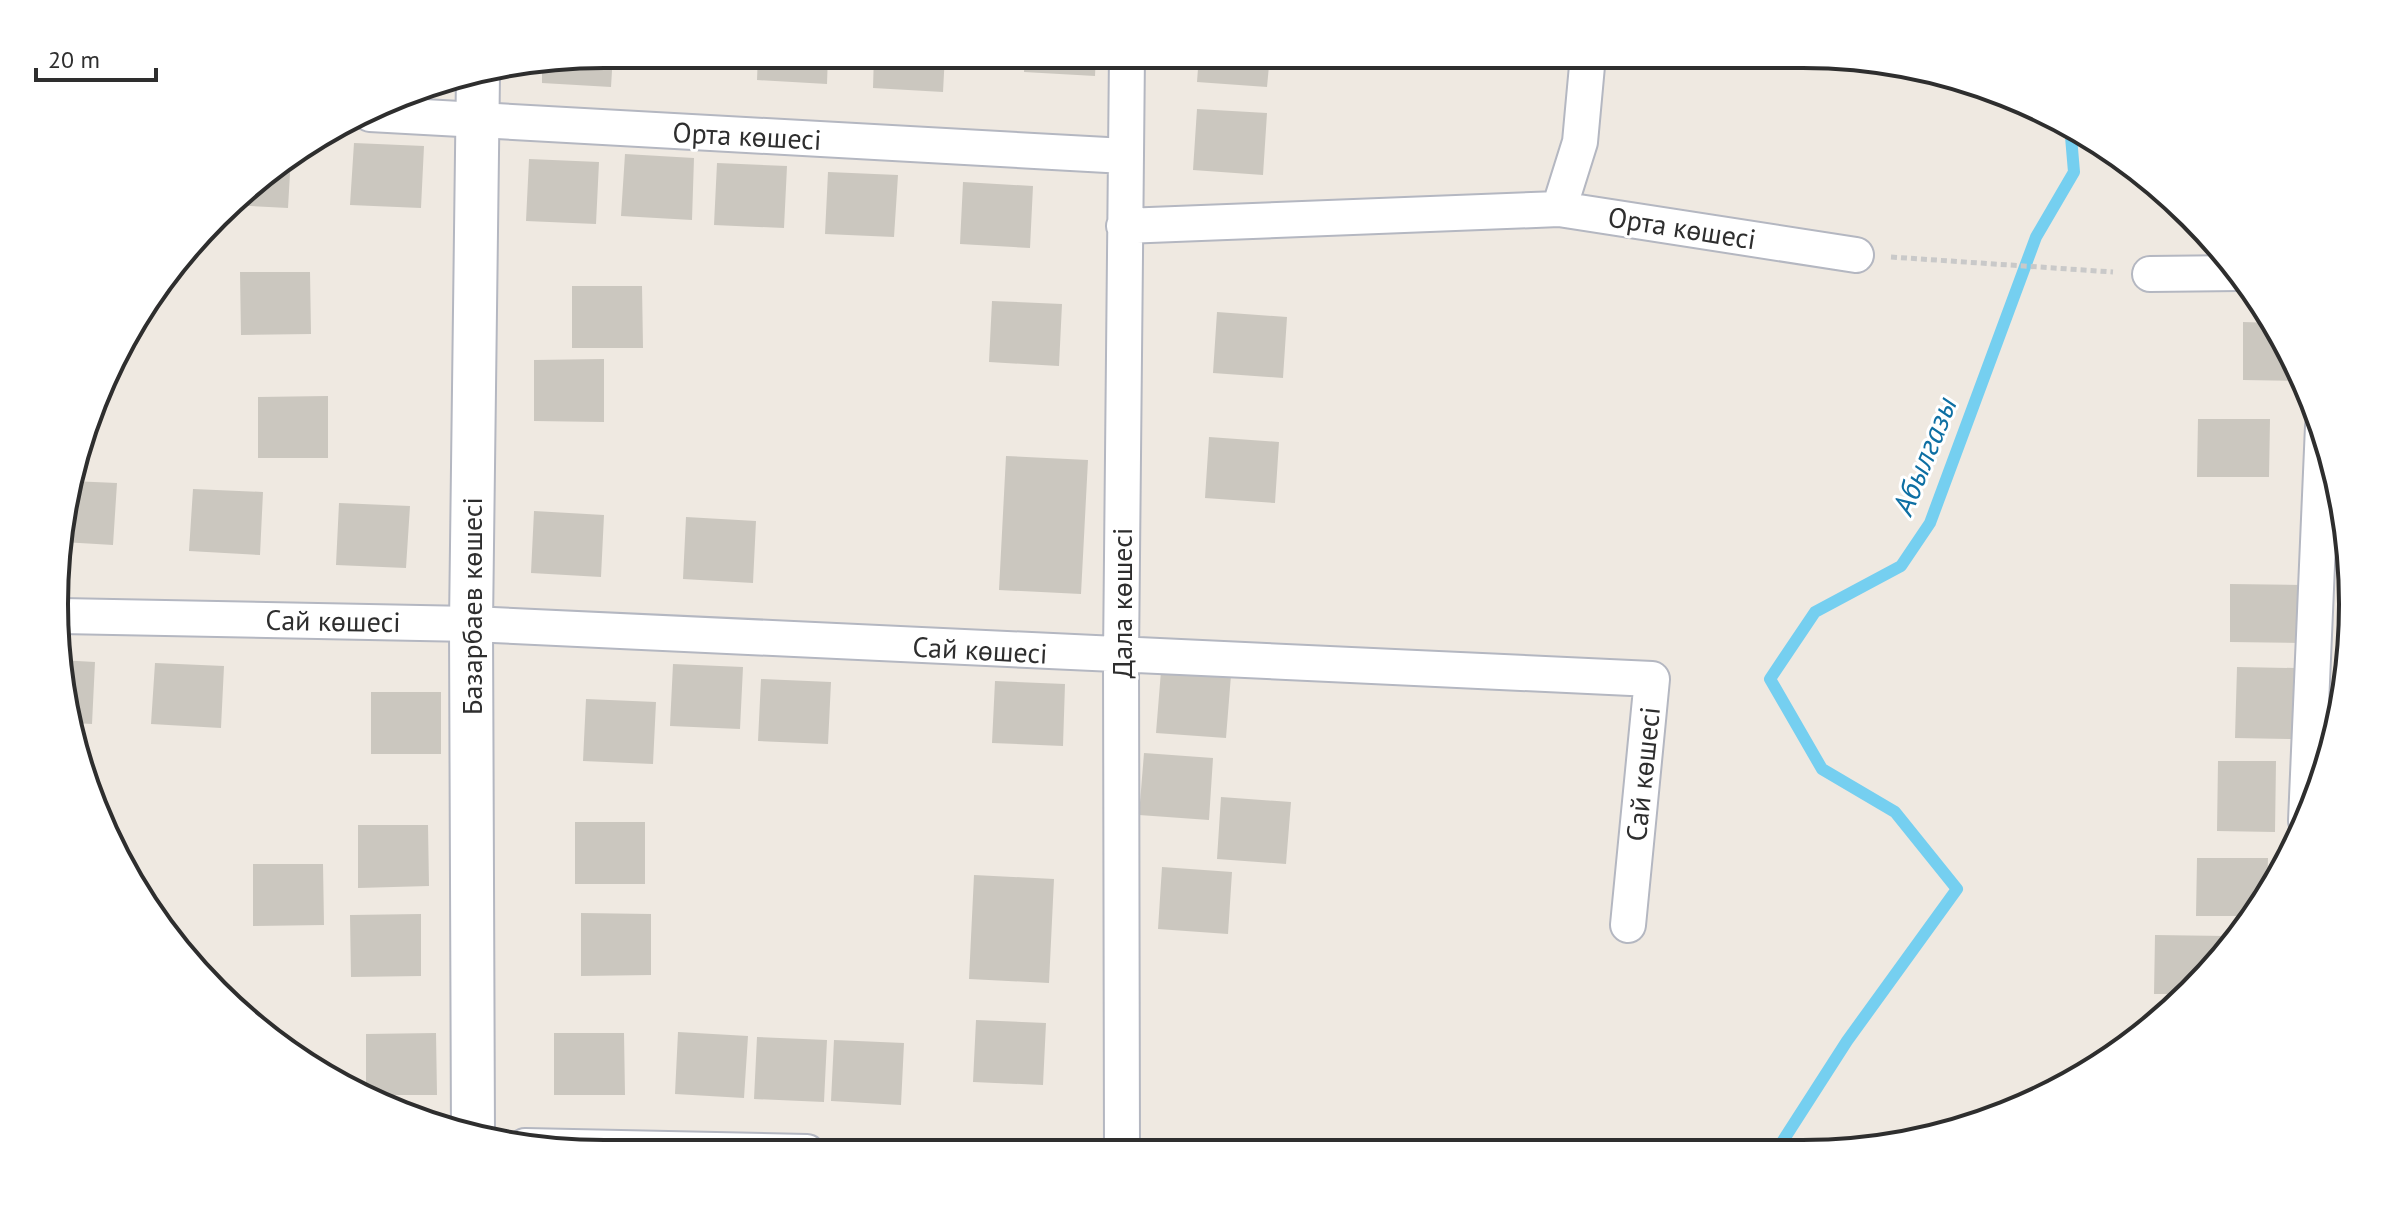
<svg xmlns="http://www.w3.org/2000/svg" width="2407" height="1208" viewBox="0 0 2407 1208" font-family="'PT Sans',sans-serif">
<rect width="100%" height="100%" fill="#efe9e1"/>
<g fill="none" stroke-linecap="round" stroke-linejoin="round">
<path stroke="#75cff0" stroke-width="12" d="M 1777,1150 L 1847,1041 L 1957,889 L 1895,812 L 1822,769 L 1770,679 L 1815,612 L 1901,566 L 1930,523 L 2036,237 L 2074,172 L 2070,125"/>
</g>
<path fill="#cbc7bf" d="M 613,54 L 611,87 L 542,83 L 542,64 Z
M 758,54 L 828,54 L 827,84 L 757,80 Z
M 874,54 L 945,54 L 943,92 L 873,88 Z
M 1025,54 L 1096,54 L 1095,76 L 1024,72 Z
M 1199,55 L 1270,55 L 1267,87 L 1197,82 Z
M 1197,109 L 1267,113 L 1263,175 L 1193,170 Z
M 354,143 L 424,146 L 421,208 L 350,205 Z
M 625,154 L 694,158 L 692,220 L 621,216 Z
M 291,156 L 288,208 L 229,205 L 269,168 Z
M 529,159 L 599,162 L 596,224 L 526,221 Z
M 717,163 L 787,166 L 784,228 L 714,225 Z
M 828,172 L 898,175 L 894,237 L 825,234 Z
M 963,182 L 1033,186 L 1030,248 L 960,244 Z
M 240,272 L 310,272 L 311,334 L 241,335 Z
M 572,286 L 642,286 L 643,348 L 572,348 Z
M 992,301 L 1062,304 L 1059,366 L 989,362 Z
M 1217,312 L 1287,317 L 1283,378 L 1213,373 Z
M 2243,322 L 2275,323 L 2303,381 L 2243,380 Z
M 604,359 L 604,422 L 534,421 L 534,360 Z
M 328,396 L 328,458 L 258,458 L 258,397 Z
M 2198,419 L 2270,419 L 2269,477 L 2197,477 Z
M 1209,437 L 1279,442 L 1275,503 L 1205,498 Z
M 1006,456 L 1088,460 L 1081,594 L 999,590 Z
M 71,481 L 117,483 L 113,545 L 63,542 L 65,496 Z
M 193,489 L 263,492 L 260,555 L 189,551 Z
M 339,503 L 410,506 L 406,568 L 336,565 Z
M 534,511 L 604,515 L 601,577 L 531,573 Z
M 686,517 L 756,521 L 753,583 L 683,579 Z
M 2230,584 L 2302,585 L 2302,643 L 2230,642 Z
M 59,660 L 95,662 L 92,724 L 73,723 L 59,675 Z
M 155,663 L 224,666 L 221,728 L 151,724 Z
M 673,664 L 743,667 L 740,729 L 670,726 Z
M 2237,667 L 2295,668 L 2293,739 L 2235,738 Z
M 1161,671 L 1231,675 L 1226,738 L 1156,733 Z
M 761,679 L 831,682 L 828,744 L 758,741 Z
M 995,681 L 1065,684 L 1063,746 L 992,743 Z
M 371,692 L 441,692 L 441,754 L 371,754 Z
M 586,699 L 656,702 L 653,764 L 583,761 Z
M 1144,753 L 1213,758 L 1209,820 L 1139,815 Z
M 2218,761 L 2276,761 L 2275,832 L 2217,831 Z
M 1221,797 L 1291,802 L 1286,864 L 1217,859 Z
M 575,822 L 645,822 L 645,884 L 575,884 Z
M 358,825 L 428,825 L 429,886 L 358,888 Z
M 2197,858 L 2268,858 L 2267,891 L 2250,916 L 2196,916 Z
M 253,864 L 323,864 L 324,925 L 253,926 Z
M 1162,867 L 1232,872 L 1228,934 L 1158,929 Z
M 974,875 L 1054,879 L 1049,983 L 969,979 Z
M 581,913 L 651,914 L 651,975 L 581,976 Z
M 421,914 L 421,976 L 351,977 L 350,915 Z
M 2155,935 L 2226,936 L 2226,953 L 2217,966 L 2185,994 L 2154,994 Z
M 976,1020 L 1046,1023 L 1043,1085 L 973,1082 Z
M 678,1032 L 748,1036 L 744,1098 L 675,1094 Z
M 436,1033 L 437,1095 L 366,1095 L 366,1034 Z
M 554,1033 L 624,1033 L 625,1095 L 554,1095 Z
M 757,1037 L 827,1040 L 824,1102 L 754,1099 Z
M 834,1040 L 904,1043 L 901,1105 L 831,1101 Z"/>
<g fill="none" stroke-linecap="round" stroke-linejoin="round">
<g stroke="#b4b7c1" stroke-width="38">
<path id="minor" d="M 370,114 L 1125,156
M 1559,209 L 1580,142 L 1588,55
M 1124,226 L 1559,209 L 1856,255
M 2150,274 L 2239,273
M 61,616 L 471,624 L 1652,679 L 1628,925
M 2306,821 L 2323,426
M 525,1146 L 807,1152
M 1122,1151 L 1121,657 L 1127,54"/>
</g>
<g stroke="#b4b7c1" stroke-width="46">
<path id="tertiary" d="M 473,1137 L 471,624 L 478,75"/>
</g>
<path stroke="#c9c9c9" stroke-width="5" stroke-dasharray="6 4" stroke-linecap="butt" d="M 1891,257 L 2113,272"/>
<use href="#minor" stroke="#fff" stroke-width="34"/>
<use href="#tertiary" stroke="#fff" stroke-width="42"/>
</g>
<g text-anchor="middle" stroke-width="6" stroke-linejoin="round" paint-order="stroke">
<g font-size="28" fill="#2e2e2e" stroke="#fff">
<text transform="translate(747 136) rotate(3)" y="10">Орта көшесі</text>
<text transform="translate(1682 228) rotate(9)" y="10">Орта көшесі</text>
<text transform="translate(1122 603) rotate(-90)" y="10">Дала көшесі</text>
<text transform="translate(472 606) rotate(-90)" y="10">Базарбаев көшесі</text>
<text transform="translate(333 621) rotate(1)" y="10">Сай көшесі</text>
<text transform="translate(980 650) rotate(3)" y="10">Сай көшесі</text>
<text transform="translate(1643 774) rotate(-84)" y="10">Сай көшесі</text>
</g>
<g font-size="30" font-style="italic" fill="#0d6fa3" stroke="#fff">
<text transform="translate(1925 456) rotate(-68)" y="10">Абылгазы</text>
</g>
</g>
<path d="M0 0H2407V1208H0ZM604 68H1803A536 536 0 0 1 2339 604V604A536 536 0 0 1 1803 1140H604A536 536 0 0 1 68 604V604A536 536 0 0 1 604 68Z" fill="#fff" fill-rule="evenodd"/>
<path fill="none" stroke="#2e2e2e" stroke-width="4" d="M604 68H1803A536 536 0 0 1 2339 604V604A536 536 0 0 1 1803 1140H604A536 536 0 0 1 68 604V604A536 536 0 0 1 604 68Z"/>
<path d="M36 68v12h120v-12" fill="none" stroke="#2e2e2e" stroke-width="4"/>
<text x="48" y="68" font-size="24" fill="#2e2e2e" stroke="#ffffff" stroke-width="6" paint-order="stroke">20 m</text>
</svg>
